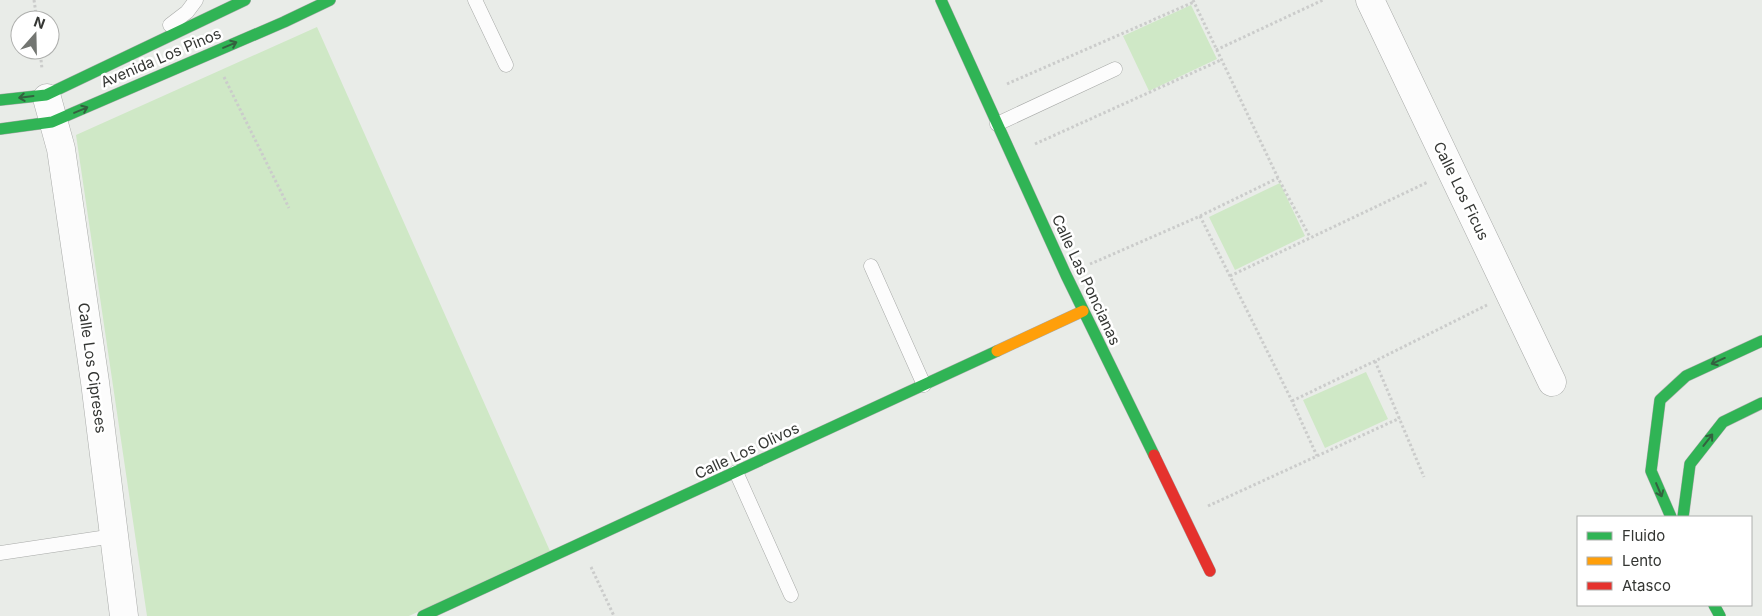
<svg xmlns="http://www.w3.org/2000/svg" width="1762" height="616" viewBox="0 0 1762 616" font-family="Inter,sans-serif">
<rect width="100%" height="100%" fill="#e9ece8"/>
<path fill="#cfe8c6" d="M 1191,5 L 1217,59 L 1149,91 L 1123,36 Z
M 317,27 L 550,551 L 409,616 L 147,616 L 76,135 Z
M 1280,183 L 1305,236 L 1235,270 L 1209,217 Z
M 1366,372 L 1388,419 L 1325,448 L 1303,400 Z"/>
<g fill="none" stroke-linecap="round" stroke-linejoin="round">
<g stroke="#a8aaa8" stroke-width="15">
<path id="lane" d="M 475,0 L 506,65
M 170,25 L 187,12 L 196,0
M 997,124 L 1115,69
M 871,266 L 924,385
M 736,472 L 791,595
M 0,553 L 114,536"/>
</g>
<g stroke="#a8aaa8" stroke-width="29">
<path id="street" d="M 1370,0 L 1552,382
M 47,98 L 61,149 L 95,382 L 124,616"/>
</g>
<g stroke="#a8aaa8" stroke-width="12">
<path id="fast" d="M 941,0 L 1066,275 L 1154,455
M 0,100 L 46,95 L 245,0
M 0,129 L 52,122 L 284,22 L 330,0
M 1671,517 L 1651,471 L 1660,400 L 1686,376 L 1762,341
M 1683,517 L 1690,464 L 1723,422 L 1762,403
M 1714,605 L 1720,616
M 423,616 L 997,351"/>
</g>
<g stroke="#a8aaa8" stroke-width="12">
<path id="slow" d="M 997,351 L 1083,311"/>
</g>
<g stroke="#a8aaa8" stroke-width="12">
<path id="jam" d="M 1154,455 L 1210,571"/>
</g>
<path stroke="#cbcccb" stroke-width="3" stroke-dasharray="2.5 2.5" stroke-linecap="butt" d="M 34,0 L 37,20
M 1193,0 L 1278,178 L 1310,237
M 40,50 L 42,69
M 1216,50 L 1323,0
M 224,77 L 289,208
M 1007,84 L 1194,2
M 1035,144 L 1221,60
M 1200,216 L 1292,401 L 1317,456
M 1090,264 L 1200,216 L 1278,178
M 1230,276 L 1428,182
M 1375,361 L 1424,477
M 1292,401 L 1375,361 L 1487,305
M 1208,506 L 1400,418
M 591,567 L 614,616"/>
<use href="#lane" stroke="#fcfcfc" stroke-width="14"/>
<use href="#street" stroke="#fcfcfc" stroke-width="28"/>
<use href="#fast" stroke="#30b455" stroke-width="11"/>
<use href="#slow" stroke="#ff9f0a" stroke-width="11"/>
<use href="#jam" stroke="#e5322d" stroke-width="11"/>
</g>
<defs><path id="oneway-shaft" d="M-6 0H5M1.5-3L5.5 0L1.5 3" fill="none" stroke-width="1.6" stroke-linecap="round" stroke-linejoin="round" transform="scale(1.25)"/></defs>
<g stroke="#33623f">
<use href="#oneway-shaft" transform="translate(230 45) rotate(-23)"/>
<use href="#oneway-shaft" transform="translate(26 97) rotate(173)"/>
<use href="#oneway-shaft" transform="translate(81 110) rotate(-23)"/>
<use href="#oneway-shaft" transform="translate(1718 361) rotate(156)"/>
<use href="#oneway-shaft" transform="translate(1708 440) rotate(-52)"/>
<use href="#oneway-shaft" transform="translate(1659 490) rotate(67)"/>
</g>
<g text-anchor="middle" stroke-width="5" stroke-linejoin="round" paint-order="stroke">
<g font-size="15" fill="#343633" stroke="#fff">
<text transform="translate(161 58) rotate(-23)" y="5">Avenida Los Pinos</text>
<text transform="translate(1461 191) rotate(64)" y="5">Calle Los Ficus</text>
<text transform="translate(1086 280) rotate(65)" y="5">Calle Las Poncianas</text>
<text transform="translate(92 368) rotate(82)" y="5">Calle Los Cipreses</text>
<text transform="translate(747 451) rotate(-25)" y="5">Calle Los Olivos</text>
</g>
</g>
<rect x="1577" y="516" width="175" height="90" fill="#ffffff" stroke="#aeafad"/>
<rect x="1587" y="532" width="25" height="8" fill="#30b455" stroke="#aeafad"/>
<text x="1622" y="541" font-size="15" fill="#343633">Fluido</text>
<rect x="1587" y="557" width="25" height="8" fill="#ff9f0a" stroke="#aeafad"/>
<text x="1622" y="566" font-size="15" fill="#343633">Lento</text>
<rect x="1587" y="582" width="25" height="8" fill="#e5322d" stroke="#aeafad"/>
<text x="1622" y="591" font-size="15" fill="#343633">Atasco</text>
<g transform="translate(35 35) rotate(20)"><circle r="24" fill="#ffffff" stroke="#aeafad"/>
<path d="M0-4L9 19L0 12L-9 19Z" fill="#737672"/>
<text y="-8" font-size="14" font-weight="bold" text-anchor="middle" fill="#343633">N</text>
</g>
</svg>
